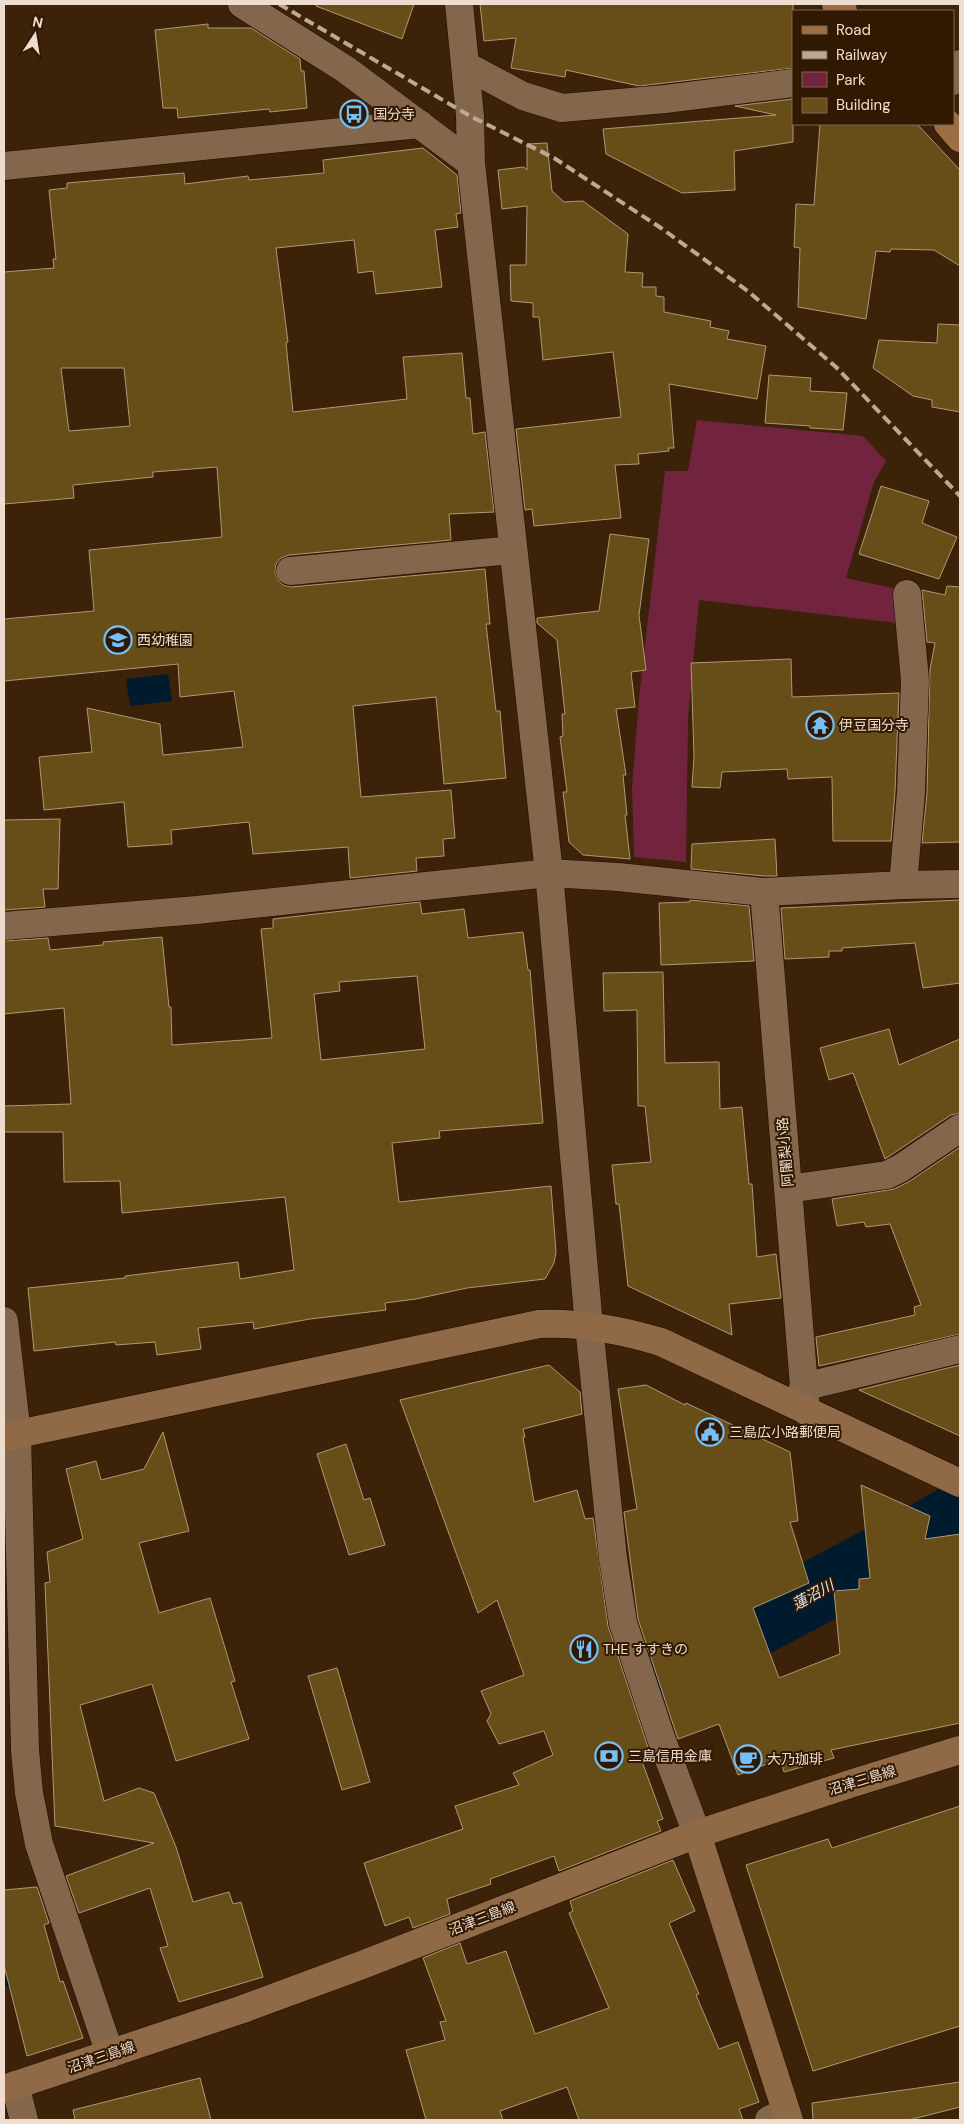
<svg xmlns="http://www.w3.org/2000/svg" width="964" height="2124" viewBox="0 0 964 2124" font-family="'DM Sans','Noto Sans JP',sans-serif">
<rect width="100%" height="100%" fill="#3c2208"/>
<path fill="#72243e" d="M 697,420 L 863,436 L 886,461 L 874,482 L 846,578 L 897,589 L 897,623 L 699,600 L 688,718 L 686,862 L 634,857 L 632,787 L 639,698 L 665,471 L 688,471 Z"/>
<path fill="#001a2e" d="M 168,674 L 172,701 L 130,706 L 126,679 Z"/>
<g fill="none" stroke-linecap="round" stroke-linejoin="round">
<path stroke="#001a2e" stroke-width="11" d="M 4,1982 L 23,1977"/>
<path stroke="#001a2e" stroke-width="65" d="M 680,1668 L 726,1640 L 933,1530 L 955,1517"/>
</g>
<path fill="#674e19" stroke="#ac9975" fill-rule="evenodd" d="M 316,4 L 414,4 L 402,39 L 316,6 Z
M 480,4 L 793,4 L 793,68 L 639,86 L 566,70 L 565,77 L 511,68 L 516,38 L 484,41 Z
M 208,24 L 208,28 L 251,28 L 300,59 L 301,71 L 304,71 L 307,108 L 270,112 L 269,109 L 178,118 L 177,108 L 163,108 L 155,30 Z
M 793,99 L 793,142 L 734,151 L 735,190 L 682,193 L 606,154 L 603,129 L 776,115 L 735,106 Z
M 820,124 L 917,124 L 960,170 L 960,266 L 934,250 L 891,249 L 890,252 L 876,251 L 866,319 L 798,307 L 800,248 L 794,247 L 796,204 L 814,205 Z
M 547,143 L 552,191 L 564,202 L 583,201 L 628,234 L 625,272 L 643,273 L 642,287 L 656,287 L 656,296 L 664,297 L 664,312 L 711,321 L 710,327 L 729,331 L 727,339 L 766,346 L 757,399 L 669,384 L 674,448 L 668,448 L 669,451 L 638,454 L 639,464 L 615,465 L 621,518 L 534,526 L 532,509 L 525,510 L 516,429 L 621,417 L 613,352 L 543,360 L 539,317 L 533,317 L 533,303 L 511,301 L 510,265 L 526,265 L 527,206 L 502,209 L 498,170 L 524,167 L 527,170 L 527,144 Z
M 423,148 L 457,175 L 461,213 L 456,214 L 458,227 L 435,230 L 442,287 L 376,294 L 373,271 L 358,273 L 354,240 L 276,248 L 288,342 L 286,343 L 293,412 L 407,399 L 403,357 L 462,353 L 466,398 L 470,398 L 473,434 L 485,432 L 494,512 L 449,514 L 451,540 L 289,555 L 281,558 L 276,564 L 275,573 L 278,580 L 283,585 L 291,587 L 485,569 L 490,624 L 486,624 L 496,711 L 500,711 L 506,778 L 444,784 L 436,697 L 353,706 L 361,797 L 451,790 L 455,838 L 443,839 L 444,856 L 416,858 L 417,871 L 350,878 L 348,847 L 253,854 L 249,822 L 171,830 L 172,844 L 128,847 L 124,802 L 44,810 L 39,757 L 92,752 L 87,708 L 160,724 L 163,755 L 243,747 L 234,691 L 180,697 L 178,664 L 4,681 L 4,619 L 94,611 L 89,550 L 222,537 L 217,467 L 153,472 L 153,477 L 73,485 L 74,498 L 4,504 L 4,272 L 54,268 L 53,259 L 56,259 L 49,190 L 67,188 L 67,183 L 184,173 L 185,184 L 248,176 L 249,180 L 324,173 L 323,160 ZM 61,368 L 124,368 L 130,426 L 69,431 Z
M 938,324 L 960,325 L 960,412 L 932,407 L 932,400 L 913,396 L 873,368 L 879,340 L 937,343 Z
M 769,375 L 811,378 L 810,391 L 847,393 L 843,430 L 810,428 L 810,426 L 765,423 Z
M 881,486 L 929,501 L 922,523 L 957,537 L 939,579 L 859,554 Z
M 610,534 L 649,539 L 639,615 L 646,670 L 631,672 L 635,707 L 616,709 L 626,775 L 623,775 L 627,815 L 625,815 L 630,859 L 583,855 L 569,842 L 563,792 L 567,792 L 560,737 L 563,736 L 562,714 L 565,714 L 557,640 L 537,623 L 537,618 L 599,611 Z
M 947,586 L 960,587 L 960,842 L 922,843 L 927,793 L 930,669 L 935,643 L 927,642 L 922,590 L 945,595 Z
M 791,659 L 792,697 L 899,693 L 895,791 L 891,841 L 833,841 L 832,777 L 788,779 L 787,769 L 722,772 L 720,788 L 692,787 L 694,756 L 691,663 Z
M 60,819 L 58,889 L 43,889 L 45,907 L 4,910 L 4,820 Z
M 775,839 L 777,876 L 764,876 L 691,869 L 692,844 Z
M 690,900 L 749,906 L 754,961 L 661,965 L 659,903 L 690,902 Z
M 960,900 L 960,983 L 923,988 L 915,943 L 842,948 L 842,951 L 829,951 L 829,957 L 785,959 L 781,908 Z
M 420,902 L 422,914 L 464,909 L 468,938 L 523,932 L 528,970 L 530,970 L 543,1123 L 439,1131 L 440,1138 L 392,1143 L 399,1202 L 551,1186 L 556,1252 L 554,1263 L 545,1279 L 467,1288 L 416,1299 L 385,1303 L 386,1310 L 310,1319 L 254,1329 L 253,1322 L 198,1328 L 201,1349 L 157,1355 L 155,1342 L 116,1345 L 115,1342 L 34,1351 L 28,1288 L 125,1278 L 125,1276 L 238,1262 L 240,1279 L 294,1270 L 285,1197 L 122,1213 L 120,1181 L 64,1182 L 63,1132 L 4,1132 L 4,1106 L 71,1104 L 64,1008 L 4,1014 L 4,941 L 48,938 L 50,950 L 103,945 L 103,942 L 162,937 L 169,1007 L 171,1007 L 172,1045 L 272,1038 L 261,929 L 273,928 L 273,919 ZM 417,976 L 425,1049 L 321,1060 L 314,994 L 340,991 L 339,982 Z
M 663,972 L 665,1063 L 719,1062 L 720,1109 L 742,1107 L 749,1184 L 752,1184 L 757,1257 L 776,1254 L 781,1298 L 729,1304 L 732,1335 L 628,1286 L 619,1204 L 616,1204 L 612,1165 L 651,1162 L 645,1106 L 638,1106 L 637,1010 L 604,1011 L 603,973 Z
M 889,1029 L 899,1065 L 960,1039 L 960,1113 L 951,1115 L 885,1159 L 853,1073 L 829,1080 L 820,1048 Z
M 960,1147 L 960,1334 L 819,1366 L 816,1337 L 915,1315 L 914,1307 L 921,1305 L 890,1224 L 866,1227 L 864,1222 L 837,1226 L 832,1199 L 894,1189 L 910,1181 Z
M 549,1365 L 580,1392 L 582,1414 L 523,1429 L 525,1437 L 523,1437 L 534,1502 L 577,1490 L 585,1519 L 593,1518 L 608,1626 L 649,1750 L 639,1753 L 663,1819 L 657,1821 L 661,1831 L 559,1871 L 554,1856 L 490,1879 L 491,1884 L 447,1899 L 450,1914 L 413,1928 L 409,1917 L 385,1926 L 364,1863 L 463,1829 L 455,1806 L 519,1785 L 513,1773 L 553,1755 L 544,1731 L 499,1744 L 487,1721 L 491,1714 L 481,1691 L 524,1675 L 497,1600 L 478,1613 L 400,1400 Z
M 960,1365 L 960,1436 L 859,1390 Z
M 646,1385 L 685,1405 L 686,1403 L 790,1452 L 798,1521 L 790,1522 L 809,1583 L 753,1608 L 779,1678 L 840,1654 L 834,1591 L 859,1589 L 859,1579 L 870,1578 L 861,1485 L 930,1516 L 925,1539 L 960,1534 L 960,1723 L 831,1750 L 834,1758 L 784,1772 L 780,1759 L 738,1775 L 719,1724 L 678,1739 L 638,1619 L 624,1512 L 637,1509 L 618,1389 Z
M 163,1432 L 189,1531 L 139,1543 L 159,1613 L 210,1598 L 235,1681 L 231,1682 L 249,1739 L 176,1761 L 152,1684 L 80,1705 L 104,1801 L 139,1788 L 154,1793 L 176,1847 L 193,1902 L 229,1892 L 233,1904 L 241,1902 L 263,1977 L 179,2002 L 160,1948 L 168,1946 L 150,1888 L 79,1913 L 66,1876 L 154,1843 L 55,1826 L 45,1583 L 50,1582 L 47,1552 L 83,1539 L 66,1469 L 96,1461 L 101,1480 L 144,1469 Z
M 346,1444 L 364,1500 L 370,1498 L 385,1545 L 349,1555 L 317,1454 Z
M 337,1668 L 370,1782 L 342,1790 L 308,1676 Z
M 960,1806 L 960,2026 L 813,2071 L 746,1865 L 828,1839 L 832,1848 Z
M 673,1860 L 695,1911 L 669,1923 L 699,1994 L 696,1995 L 719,2049 L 738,2042 L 759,2102 L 739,2109 L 743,2120 L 579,2120 L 567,2087 L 500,2111 L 503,2120 L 426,2120 L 406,2050 L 445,2040 L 440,2022 L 446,2021 L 423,1958 L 460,1943 L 467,1964 L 506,1951 L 535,2034 L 609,2008 L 569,1913 L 573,1911 L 570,1901 Z
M 37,1887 L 49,1923 L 44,1925 L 60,1982 L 63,1981 L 83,2038 L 27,2056 L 4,1965 L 4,1890 Z
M 200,2078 L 211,2120 L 75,2120 L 73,2110 Z
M 960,2082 L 960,2107 L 909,2120 L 813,2120 L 812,2103 Z"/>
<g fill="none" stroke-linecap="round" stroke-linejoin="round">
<g stroke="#1f0c00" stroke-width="29">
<path id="street" d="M 242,4 L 345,69 L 471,163
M 459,4 L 470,116 L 471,163 L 549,873 L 589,1326 L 613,1558 L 623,1623 L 661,1738 L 697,1834
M 465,65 L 523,96 L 562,108 L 665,99 L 793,83
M 953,81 L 960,64
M 4,166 L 420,124
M 290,571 L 513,550
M 903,885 L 911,792 L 915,680 L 907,594
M 764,892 L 806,1411
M 4,926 L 197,910 L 549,873 L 618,877 L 764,892 L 903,885 L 960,884
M 788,1189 L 887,1175 L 901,1168 L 960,1128
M 4,1321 L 17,1434 L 25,1750 L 29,1793 L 39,1844 L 110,2054
M 803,1387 L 960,1349
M 15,2085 L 24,2120
M 769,2120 L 786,2112"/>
</g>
<g stroke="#1f0c00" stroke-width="29">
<path id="secondary" d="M 4,1437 L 539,1324 C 581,1322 621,1330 661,1342 L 960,1483
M 697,1834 L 789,2120
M 4,2089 L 243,2009 L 362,1965 L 697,1834 L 853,1783 L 960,1750"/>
</g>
<g stroke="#1f0c00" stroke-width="29">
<path id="primary" d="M 836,4 L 843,11
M 948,124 L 960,138"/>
</g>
<use href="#street" stroke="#83664b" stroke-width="28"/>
<use href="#secondary" stroke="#906a46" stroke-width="28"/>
<use href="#primary" stroke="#9d6e41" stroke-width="28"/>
<path stroke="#bca897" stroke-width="4" stroke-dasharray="10 5" stroke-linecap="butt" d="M 279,4 L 470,116 L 554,158 L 661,228 L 701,257 L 749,292 L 836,367 L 960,496"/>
</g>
<defs>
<g id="bus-ring" transform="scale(1.4375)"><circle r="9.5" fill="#311800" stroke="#77bff7" stroke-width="1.5"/><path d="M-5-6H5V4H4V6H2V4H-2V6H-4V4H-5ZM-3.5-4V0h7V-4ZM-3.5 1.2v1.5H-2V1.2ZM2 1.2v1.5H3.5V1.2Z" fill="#77bff7"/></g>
<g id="school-ring" transform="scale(1.4375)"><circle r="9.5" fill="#311800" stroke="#77bff7" stroke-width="1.5"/><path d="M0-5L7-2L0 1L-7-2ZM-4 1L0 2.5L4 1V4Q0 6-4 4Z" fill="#77bff7"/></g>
<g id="temple-ring" transform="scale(1.4375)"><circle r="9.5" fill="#311800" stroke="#77bff7" stroke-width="1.5"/><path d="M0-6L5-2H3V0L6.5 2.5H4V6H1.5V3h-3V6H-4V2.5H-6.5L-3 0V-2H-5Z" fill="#77bff7"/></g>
<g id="civic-ring" transform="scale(1.4375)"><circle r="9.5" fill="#311800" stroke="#77bff7" stroke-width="1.5"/><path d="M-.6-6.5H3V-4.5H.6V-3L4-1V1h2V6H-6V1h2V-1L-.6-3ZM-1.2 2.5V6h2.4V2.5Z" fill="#77bff7"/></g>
<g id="restaurant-ring" transform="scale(1.4375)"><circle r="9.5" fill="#311800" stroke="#77bff7" stroke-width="1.5"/><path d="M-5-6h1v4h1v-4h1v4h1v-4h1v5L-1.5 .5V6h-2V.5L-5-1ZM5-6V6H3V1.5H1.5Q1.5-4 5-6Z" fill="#77bff7"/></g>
<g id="bank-ring" transform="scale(1.4375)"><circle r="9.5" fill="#311800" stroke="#77bff7" stroke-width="1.5"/><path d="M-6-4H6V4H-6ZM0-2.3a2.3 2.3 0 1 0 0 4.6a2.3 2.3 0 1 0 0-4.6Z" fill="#77bff7"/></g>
<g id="cafe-ring" transform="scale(1.4375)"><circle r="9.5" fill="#311800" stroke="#77bff7" stroke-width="1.5"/><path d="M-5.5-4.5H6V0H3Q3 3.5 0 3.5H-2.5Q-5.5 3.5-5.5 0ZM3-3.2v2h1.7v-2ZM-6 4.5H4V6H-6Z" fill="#77bff7"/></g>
</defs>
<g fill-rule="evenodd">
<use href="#bus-ring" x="354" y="114"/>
<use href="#school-ring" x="118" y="640"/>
<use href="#temple-ring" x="820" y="725"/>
<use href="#civic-ring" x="710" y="1432"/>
<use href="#restaurant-ring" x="584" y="1649"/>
<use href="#bank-ring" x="609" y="1756"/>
<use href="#cafe-ring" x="748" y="1759"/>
</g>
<g text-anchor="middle" stroke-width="4" stroke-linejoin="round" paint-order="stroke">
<g font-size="14" fill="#eeddcf" stroke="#311800" text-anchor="start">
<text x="373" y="119">国分寺</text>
<text x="137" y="645">西幼稚園</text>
<text x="839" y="730">伊豆国分寺</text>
<text x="729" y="1437">三島広小路郵便局</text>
<text x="603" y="1654">THE すすきの</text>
<text x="628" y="1761">三島信用金庫</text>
<text x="767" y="1764">大乃珈琲</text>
</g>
<g font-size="14" fill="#eeddcf" stroke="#311800">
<text transform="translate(785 1152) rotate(-95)" y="5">阿闍梨小路</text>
<text transform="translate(862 1780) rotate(-17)" y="5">沼津三島線</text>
<text transform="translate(482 1918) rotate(-21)" y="5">沼津三島線</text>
<text transform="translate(101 2057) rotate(-19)" y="5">沼津三島線</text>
</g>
<g font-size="15" font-style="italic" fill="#d1e5f6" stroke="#311800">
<text transform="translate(813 1595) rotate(-29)" y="5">蓮沼川</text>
</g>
</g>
<rect width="964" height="2124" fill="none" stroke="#eeddcf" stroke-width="10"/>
<rect x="792" y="10" width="162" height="115" fill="#311800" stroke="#7d6753"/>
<rect x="802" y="26" width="25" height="8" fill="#9d6e41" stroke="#7d6753"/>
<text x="836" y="35" font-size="15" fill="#eeddcf">Road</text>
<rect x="802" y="51" width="25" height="8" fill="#bca897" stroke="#7d6753"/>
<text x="836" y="60" font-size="15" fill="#eeddcf">Railway</text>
<rect x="802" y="72" width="25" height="15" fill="#72243e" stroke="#7d6753"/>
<text x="836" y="85" font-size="15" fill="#eeddcf">Park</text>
<rect x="802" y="98" width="25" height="15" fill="#674e19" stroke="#7d6753"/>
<text x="836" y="110" font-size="15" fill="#eeddcf">Building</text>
<g transform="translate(35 35) rotate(12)" stroke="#311800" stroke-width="4" paint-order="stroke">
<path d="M0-4L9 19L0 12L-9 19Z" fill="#eeddcf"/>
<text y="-8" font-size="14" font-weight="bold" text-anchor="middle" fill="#eeddcf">N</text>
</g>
</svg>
